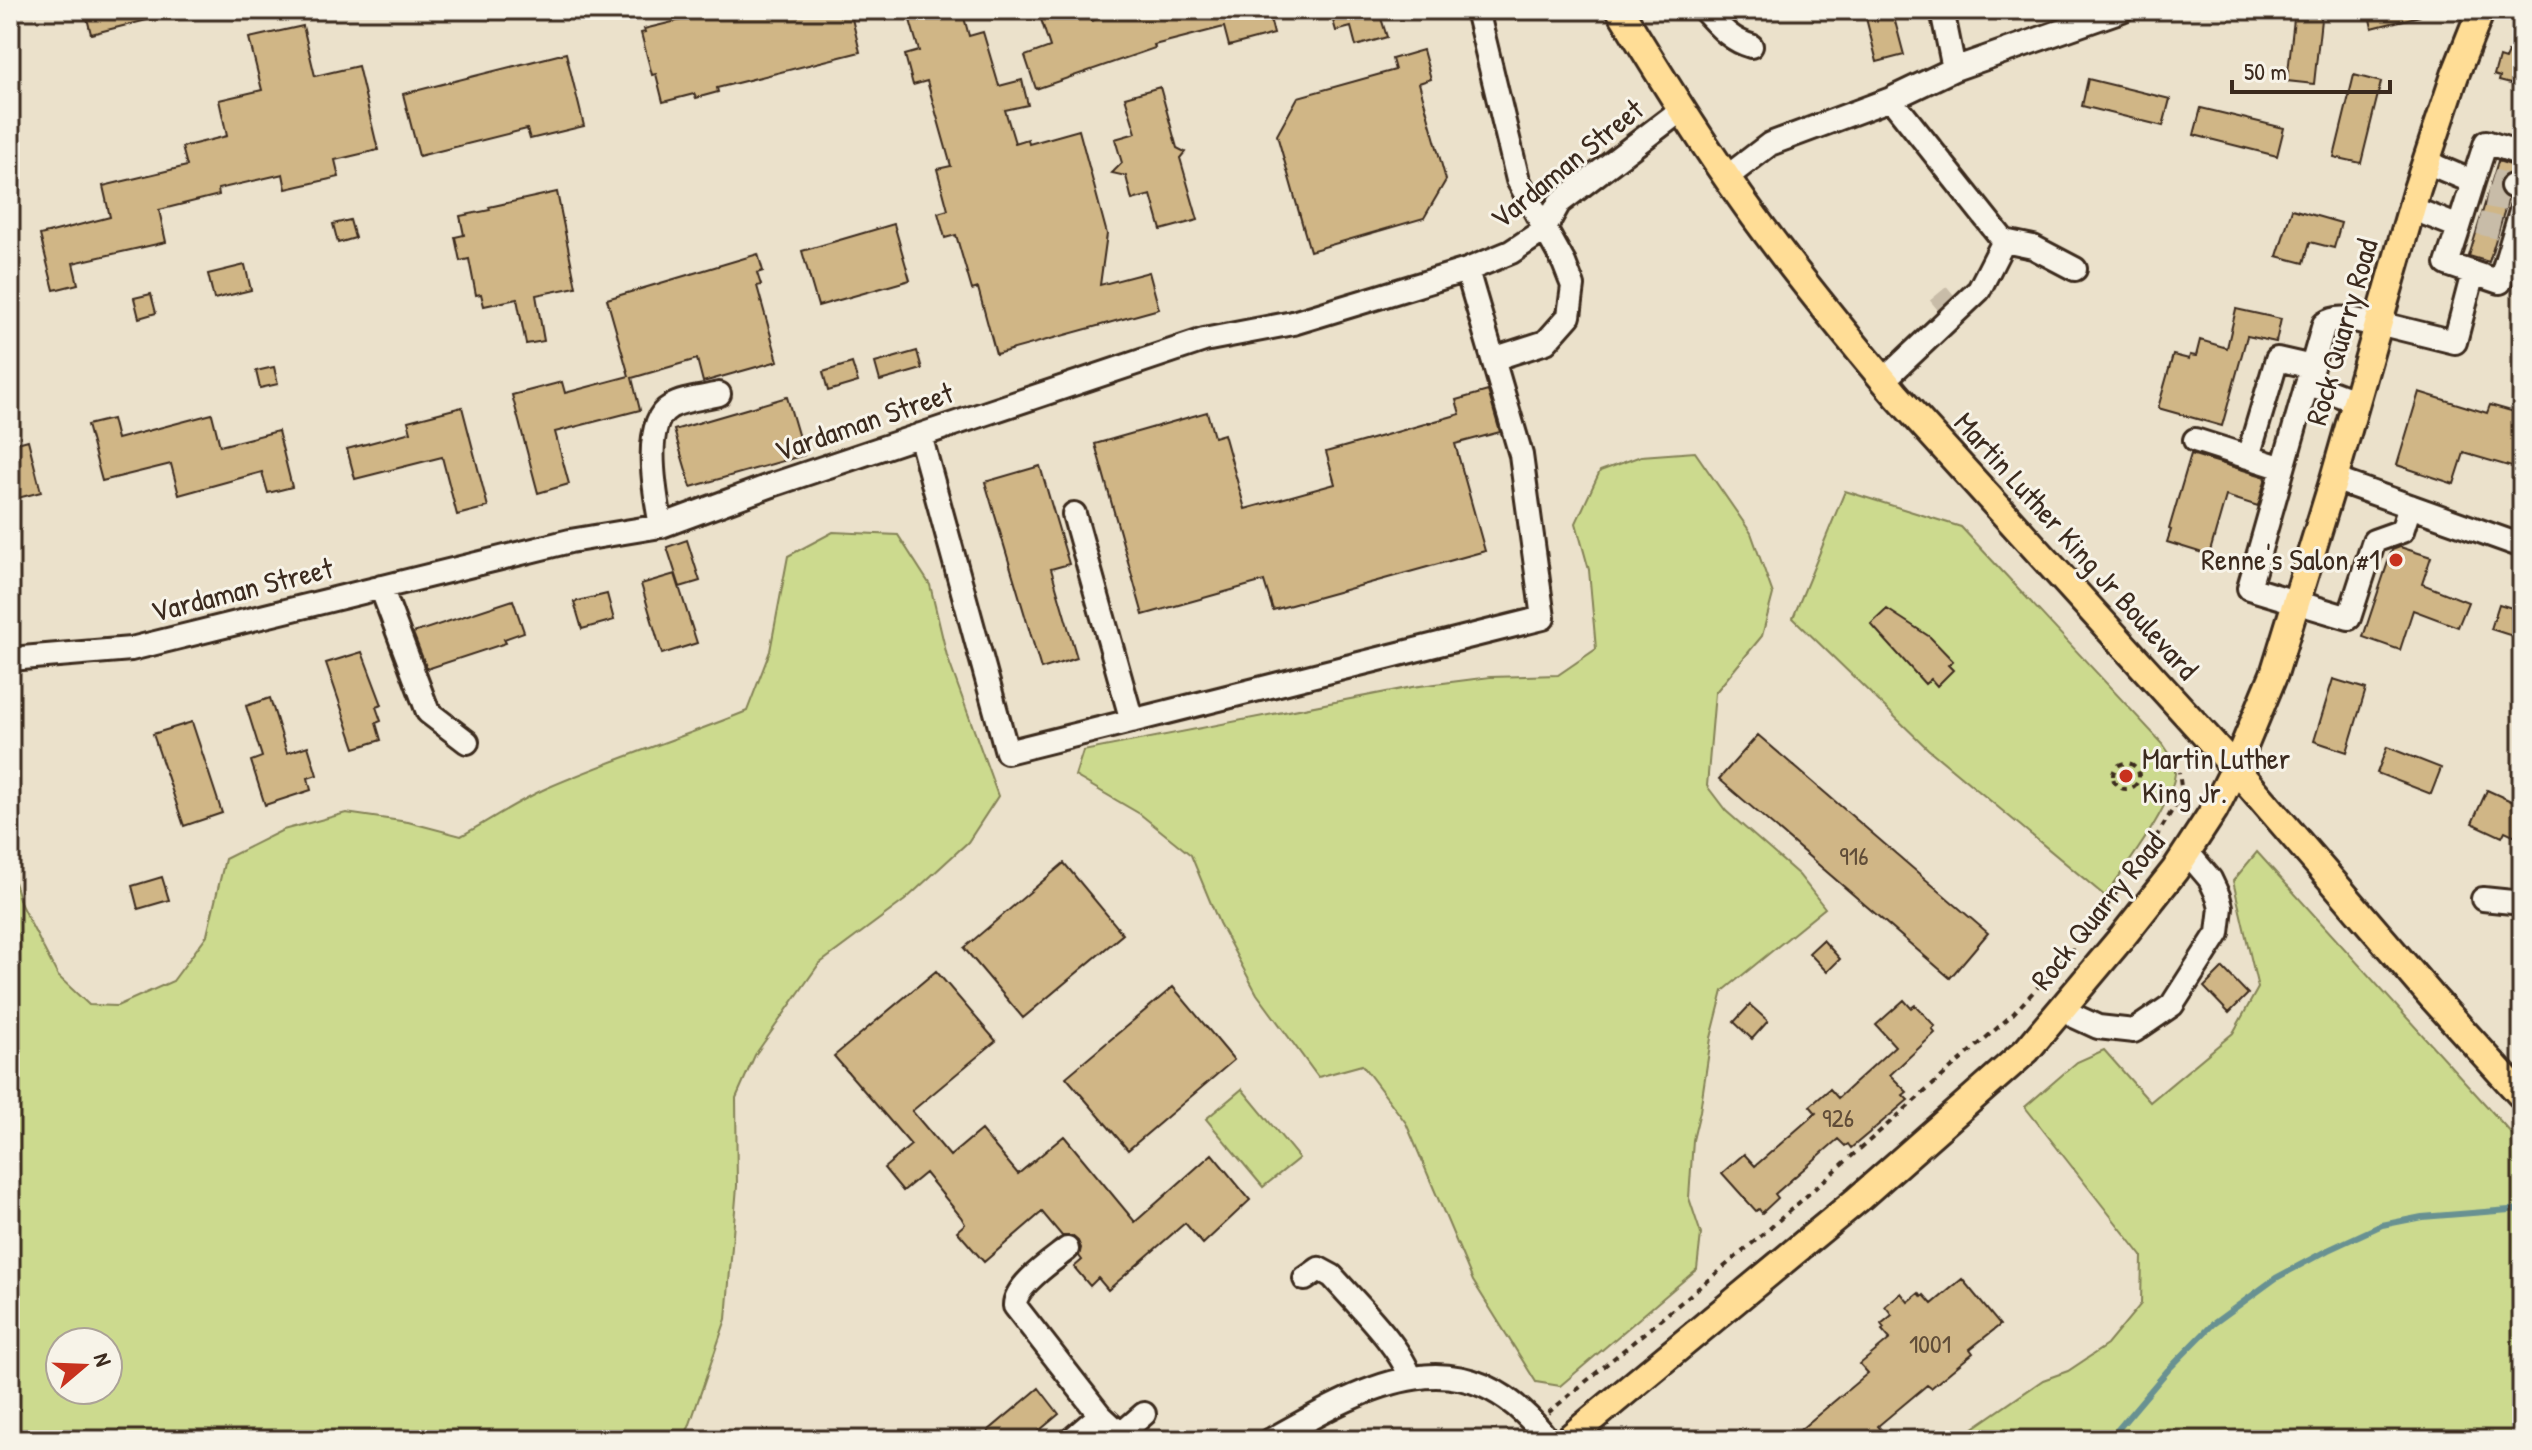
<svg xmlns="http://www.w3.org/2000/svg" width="2532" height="1450" viewBox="0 0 2532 1450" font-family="'Patrick Hand',sans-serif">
<rect width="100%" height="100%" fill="#ebe1cb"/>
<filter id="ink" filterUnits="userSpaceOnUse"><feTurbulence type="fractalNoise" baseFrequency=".0125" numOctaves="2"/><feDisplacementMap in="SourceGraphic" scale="16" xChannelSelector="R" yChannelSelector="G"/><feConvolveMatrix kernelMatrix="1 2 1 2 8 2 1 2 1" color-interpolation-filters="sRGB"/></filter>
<g filter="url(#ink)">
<path fill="#ccda8e" stroke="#848256" stroke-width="2" fill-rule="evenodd" d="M 1695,452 L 1751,533 L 1773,594 L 1762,636 L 1715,693 L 1707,786 L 1726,811 L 1799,875 L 1825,908 L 1723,991 L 1711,1038 L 1700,1111 L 1693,1140 L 1689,1198 L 1701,1234 L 1697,1269 L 1560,1386 L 1536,1382 L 1473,1281 L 1406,1123 L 1362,1065 L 1318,1077 L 1257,994 L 1219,923 L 1191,855 L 1140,814 L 1075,776 L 1083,751 L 1412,687 L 1490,677 L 1558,675 L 1596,649 L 1589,570 L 1576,523 L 1600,471 L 1641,456 Z
M 1845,491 L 1961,527 L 2163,744 C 2167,751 2175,759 2175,766 C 2179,798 2124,869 2105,896 L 1928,749 L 1793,618 Z
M 833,532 L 898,535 L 930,585 L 947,656 L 998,796 L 968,842 L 905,900 L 819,964 L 755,1055 L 736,1098 L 737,1186 L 726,1319 L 689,1427 L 681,1440 L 10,1440 L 10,869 L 21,905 L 58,976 L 89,1005 L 117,1006 L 173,981 L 207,935 L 225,859 L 283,830 L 346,813 L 408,822 L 461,836 C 490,820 518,801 547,788 C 613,759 681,738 747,711 L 770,651 L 788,556 ZM 108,1342 L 108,1390 L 60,1390 L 60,1342 Z
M 2257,852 L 2522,1145 L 2522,1440 L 1956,1440 L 2043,1380 L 2068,1371 L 2107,1345 L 2141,1304 L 2142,1256 L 2025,1107 L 2077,1062 L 2104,1050 L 2150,1102 L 2233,1033 L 2258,988 L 2233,881 Z
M 1242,1089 L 1299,1158 L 1263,1187 L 1206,1119 Z"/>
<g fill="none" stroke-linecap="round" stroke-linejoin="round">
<path stroke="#679192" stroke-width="6" d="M 2109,1440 L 2168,1370 L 2213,1324 L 2276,1278 L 2328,1250 L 2382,1225 L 2422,1217 L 2522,1209"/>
</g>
<path fill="#d0b686" stroke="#3b2a1e" stroke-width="2" d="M 85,10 L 163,10 L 163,16 L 91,34 Z
M 722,10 L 850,10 L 860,52 L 717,88 L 718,92 L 696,98 L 694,94 L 663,102 L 656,74 L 652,75 L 641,33 L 645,32 L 644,29 Z
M 945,10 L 962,10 L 969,36 L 983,32 L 999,86 L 1022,80 L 1028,105 L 1005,110 L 1015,143 L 1028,139 L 1029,144 L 1079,130 L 1107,234 L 1100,285 L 1149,272 L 1159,309 L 996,354 L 978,288 L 972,290 L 956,235 L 945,238 L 938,213 L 948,210 L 937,169 L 951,166 L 927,81 L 913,85 L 905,55 L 919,51 L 910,20 Z
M 1038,10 L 1087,10 L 1091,21 L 1123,10 L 1268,10 L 1274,34 L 1229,46 L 1224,27 L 1154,45 L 1155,48 L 1036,89 L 1025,56 L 1050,47 Z
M 1330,10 L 1391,10 L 1392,14 L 1381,18 L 1387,37 L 1356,46 L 1351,27 L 1336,31 Z
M 1864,10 L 1892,10 L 1904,55 L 1877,62 Z
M 2295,10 L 2322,10 L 2314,84 L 2287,81 Z
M 2368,10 L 2419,10 L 2420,16 L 2372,28 Z
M 303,26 L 315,76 L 358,66 L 378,150 L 335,160 L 339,177 L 286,189 L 283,174 L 218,189 L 219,195 L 159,210 L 166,242 L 73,263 L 78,284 L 54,290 L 40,235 L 110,217 L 103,186 L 187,166 L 182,147 L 227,136 L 219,100 L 262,90 L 249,38 Z
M 1423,50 L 1431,79 L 1419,83 L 1446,180 L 1424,218 L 1310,251 L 1277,135 L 1298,97 L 1395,70 L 1392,59 Z
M 2508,52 L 2522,56 L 2522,87 L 2499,81 L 2500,77 L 2494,75 L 2499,57 L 2505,59 Z
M 566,53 L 584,126 L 530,139 L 527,129 L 419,156 L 403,94 Z
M 2354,75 L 2381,82 L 2361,163 L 2334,157 Z
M 2088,79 L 2170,99 L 2163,126 L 2082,106 Z
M 1160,87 L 1177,148 L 1185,152 L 1180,158 L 1198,220 L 1161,230 L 1151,195 L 1132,200 L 1126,176 L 1112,173 L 1122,163 L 1115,139 L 1136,133 L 1125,97 Z
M 2201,108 L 2284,128 L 2277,156 L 2194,135 Z
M 2498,161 L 2517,167 L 2516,173 L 2504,175 L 2499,182 L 2501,194 L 2508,199 L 2489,262 L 2469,256 Z
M 557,192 L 576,287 L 536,295 L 544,341 L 526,344 L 517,299 L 484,306 L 481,294 L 476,295 L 469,259 L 460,261 L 455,237 L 464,235 L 460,216 L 490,210 L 489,207 Z
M 2292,209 L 2341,223 L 2334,248 L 2310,242 L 2304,263 L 2277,256 Z
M 350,220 L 355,238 L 338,243 L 333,224 Z
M 894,224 L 910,280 L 818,306 L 802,251 Z
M 758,254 L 763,271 L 757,273 L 761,285 L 757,286 L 778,361 L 703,382 L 697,359 L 632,378 L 640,410 L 555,432 L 569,484 L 538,493 L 512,395 L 562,382 L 565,393 L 629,376 L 607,299 Z
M 245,265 L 251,290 L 214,299 L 208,274 Z
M 151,294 L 156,313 L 139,318 L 134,298 Z
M 2236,309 L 2281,319 L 2276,342 L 2247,336 L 2222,426 L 2158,408 L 2173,355 L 2189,359 L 2190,355 L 2196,356 L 2200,340 L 2227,348 Z
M 917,351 L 922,369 L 880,381 L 875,363 Z
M 852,363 L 858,382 L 828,391 L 823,372 Z
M 274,367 L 278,384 L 260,388 L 256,371 Z
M 1488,391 L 1500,432 L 1455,444 L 1485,551 L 1273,610 L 1264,581 L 1143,615 L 1095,444 L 1207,412 L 1214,437 L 1224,434 L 1245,509 L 1335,484 L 1326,452 L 1460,414 L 1456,400 Z
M 2419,392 L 2487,413 L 2490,405 L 2522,414 L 2522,470 L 2464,453 L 2454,484 L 2397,465 Z
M 787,397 L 804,455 L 691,487 L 674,430 Z
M 462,407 L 488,507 L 457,515 L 442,457 L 355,479 L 347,449 L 411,432 L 408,421 Z
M 212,414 L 220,446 L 278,431 L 292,487 L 268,493 L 262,472 L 179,495 L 171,464 L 102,481 L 87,425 L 112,419 L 117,439 Z
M 28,440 L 41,492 L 10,500 L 10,445 Z
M 2191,454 L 2266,477 L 2258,506 L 2226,496 L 2209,555 L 2167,542 L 2171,530 L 2169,529 Z
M 1040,466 L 1069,564 L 1051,569 L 1077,658 L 1041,669 L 985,482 Z
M 687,540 L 700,581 L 680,587 L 667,547 Z
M 2400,547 L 2431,557 L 2422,584 L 2468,602 L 2458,627 L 2413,610 L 2400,650 L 2363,637 L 2392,550 Z
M 675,574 L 697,643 L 662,654 L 641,584 Z
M 607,594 L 614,620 L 582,629 L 574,602 Z
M 513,600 L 524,632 L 504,639 L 506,643 L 427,669 L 413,633 Z
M 2499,604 L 2522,611 L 2522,639 L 2491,629 Z
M 1887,609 L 1930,637 L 1953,661 L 1948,665 L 1953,670 L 1937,686 L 1931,679 L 1925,684 L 1871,624 Z
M 362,652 L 382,705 L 376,707 L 381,721 L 376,723 L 381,740 L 355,748 L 326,663 Z
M 2333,679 L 2366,689 L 2347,752 L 2314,741 Z
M 270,698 L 287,753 L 308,746 L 317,775 L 308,778 L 311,790 L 265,805 L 251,761 L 262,757 L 246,706 Z
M 192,722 L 222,813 L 184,826 L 153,734 Z
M 1758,735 L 1988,933 L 1950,978 L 1719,779 Z
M 2387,747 L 2441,768 L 2431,794 L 2377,773 Z
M 2487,790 L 2522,806 L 2522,839 L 2505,831 L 2502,837 L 2472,823 Z
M 1064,863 L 1123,934 L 1023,1018 L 964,948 Z
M 162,877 L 169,900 L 138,909 L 132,886 Z
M 1823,940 L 1840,959 L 1827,972 L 1809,953 Z
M 2223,968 L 2248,994 L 2229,1013 L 2204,987 Z
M 936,971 L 996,1041 L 912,1111 L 950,1156 L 981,1130 L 1018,1174 L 1064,1136 L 1135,1222 L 1212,1154 L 1250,1200 L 1203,1244 L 1185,1223 L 1108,1290 L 1098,1278 L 1090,1286 L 1074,1267 L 1082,1260 L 1079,1256 L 1081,1248 L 1078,1241 L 1072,1236 L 1062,1236 L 1042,1212 L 984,1262 L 957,1231 L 965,1224 L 961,1217 L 925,1173 L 903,1191 L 884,1168 L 911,1145 L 834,1056 Z
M 1173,987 L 1234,1060 L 1128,1150 L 1066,1077 Z
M 1904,1000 L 1911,1008 L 1915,1005 L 1935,1026 L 1932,1029 L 1935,1033 L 1890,1075 L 1907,1092 L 1903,1095 L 1908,1100 L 1851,1148 L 1848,1144 L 1845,1146 L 1838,1139 L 1775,1194 L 1778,1198 L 1762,1213 L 1759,1209 L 1756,1211 L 1722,1173 L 1744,1154 L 1755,1166 L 1816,1113 L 1810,1106 L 1830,1089 L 1838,1098 L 1895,1046 L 1876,1025 Z
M 1750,1005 L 1768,1021 L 1752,1039 L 1734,1022 Z
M 1962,1279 L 2000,1325 L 1970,1349 L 1973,1353 L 1931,1388 L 1927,1385 L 1878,1426 L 1890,1440 L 1788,1440 L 1868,1373 L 1860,1364 L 1890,1339 L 1882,1330 L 1884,1328 L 1881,1324 L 1892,1315 L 1885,1306 L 1901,1293 L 1908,1302 L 1919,1293 L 1922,1297 L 1924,1295 L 1932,1304 Z
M 1039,1388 L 1059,1414 L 1028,1440 L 995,1440 L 988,1431 Z"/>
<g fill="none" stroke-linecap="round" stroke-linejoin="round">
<path stroke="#c8bca8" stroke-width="22" stroke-dasharray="22 11" stroke-linecap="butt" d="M 2492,180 L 2512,186
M 2487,196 L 2507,200
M 2479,223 L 2499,228
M 1937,309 L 1955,294"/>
<g stroke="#3b2a1e" stroke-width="28">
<path id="minor" d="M 1477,10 L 1518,180 L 1564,263 L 1573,286 L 1569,316 L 1546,342 L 1493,359
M 1704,10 C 1719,26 1730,40 1751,46
M 1942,10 L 1954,69
M 1891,99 L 2004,241 L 2033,247 L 2075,269
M 2426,162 L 2473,182 L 2459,227
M 1727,177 L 1770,144 L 1891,99 L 1954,69 L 2122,10
M 2473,182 L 2486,142 L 2522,154
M 2512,186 L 2522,190
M 2411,208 L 2459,227 L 2447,264 L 2500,282 L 2522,208
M 2378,323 L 2455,342 L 2473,273
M 2377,326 C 2360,321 2339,313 2324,324 L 2249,588 L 2349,618 L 2374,541 L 2402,531 L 2410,506
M 1884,380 L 1979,290 L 2004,241
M 2307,383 L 2355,401
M 920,435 L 1007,752 L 1543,618 L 1521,455 L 1467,270
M 2195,440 L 2283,468
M 2248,457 L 2277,359 L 2312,367
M 2334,479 L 2522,546
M 1074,514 L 1132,721
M 661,526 C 656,499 641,423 670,407 C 683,399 704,398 719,394
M 381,587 L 428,712 L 467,742
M 10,659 L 131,649 L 570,541 L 661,526 L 772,485 L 1204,340 L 1293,323 L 1467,270 L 1511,252 L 1544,230 L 1559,203 L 1681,110
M 2483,899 L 2522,903
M 2061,1010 L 2098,1027 L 2134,1031 L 2172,1005 L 2218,933 L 2221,907 L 2218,896 L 2210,879 L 2187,852
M 1067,1249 C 1052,1261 1014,1286 1015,1306 L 1100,1415 L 1127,1440
M 1305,1279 L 1319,1269 L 1332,1276 C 1354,1301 1401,1347 1410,1377
M 1121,1434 L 1144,1414
M 1071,1440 L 1100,1415
M 1271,1440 C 1368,1385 1464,1329 1548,1440"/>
</g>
<g stroke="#3b2a1e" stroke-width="32">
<path id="major" d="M 1620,10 C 1660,76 1701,142 1746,205 C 1793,271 1845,334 1897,396 L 2235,768 L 2433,998 L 2522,1096
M 1567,1440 L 1857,1200 L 2027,1050 L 2123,936 L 2175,870 L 2214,810 L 2235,768 L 2274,674 L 2334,479 L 2417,189 L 2455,75 L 2481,10"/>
</g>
<path stroke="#3b2a1e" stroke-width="4" stroke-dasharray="6 6" stroke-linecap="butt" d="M2113 776a13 13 0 1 1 26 0a13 13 0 1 1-26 0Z
M 1548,1413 L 1761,1236 L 2013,1014 L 2081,940 L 2149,849 L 2182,794 L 2179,772"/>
<use href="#minor" stroke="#f7f3e8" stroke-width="22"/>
<use href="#major" stroke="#ffdd96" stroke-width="26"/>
</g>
</g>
<g fill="#c8321e" stroke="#f7f3e8" stroke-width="3">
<circle cx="2396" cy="560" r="8"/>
<circle cx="2126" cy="776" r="8"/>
</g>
<g text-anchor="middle" stroke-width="6" stroke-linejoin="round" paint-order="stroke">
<g font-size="26" fill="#604d38">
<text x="1854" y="865">916</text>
<text x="1838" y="1127">926</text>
<text x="1930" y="1353">1001</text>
</g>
<g font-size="30" fill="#3b2a1e" stroke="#f7f3e8">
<text transform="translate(1567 164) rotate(-39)" y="10">Vardaman Street</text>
<text transform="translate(2342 332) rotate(-74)" y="10">Rock Quarry Road</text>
<text transform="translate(864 422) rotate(-19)" y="10">Vardaman Street</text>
<text transform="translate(2076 546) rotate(48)" y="10">Martin Luther King Jr Boulevard</text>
<text transform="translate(242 590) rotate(-14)" y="10">Vardaman Street</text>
<text transform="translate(2098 911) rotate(-51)" y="10">Rock Quarry Road</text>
</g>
<g font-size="30" fill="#3b2a1e" stroke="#f7f3e8" text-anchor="end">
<text x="2380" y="570">Renne's Salon #1</text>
<text x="2142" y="769" text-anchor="start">Martin Luther<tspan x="2142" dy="34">King Jr.</tspan></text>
</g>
</g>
<rect width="2532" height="1450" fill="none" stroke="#f7f3e8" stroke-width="40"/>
<rect x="20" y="20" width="2492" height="1410" fill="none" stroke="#3b2a1e" stroke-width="3" filter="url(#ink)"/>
<g transform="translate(84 1366) rotate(71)"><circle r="38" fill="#f7f3e8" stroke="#aca397" stroke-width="2"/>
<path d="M0-6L14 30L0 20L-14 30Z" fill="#c8321e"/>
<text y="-12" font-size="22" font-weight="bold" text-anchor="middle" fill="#3b2a1e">N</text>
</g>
<path d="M2232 80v12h158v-12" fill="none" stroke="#3b2a1e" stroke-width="4"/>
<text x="2244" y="80" font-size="24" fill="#3b2a1e" stroke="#f7f3e8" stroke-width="6" paint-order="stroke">50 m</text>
</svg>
